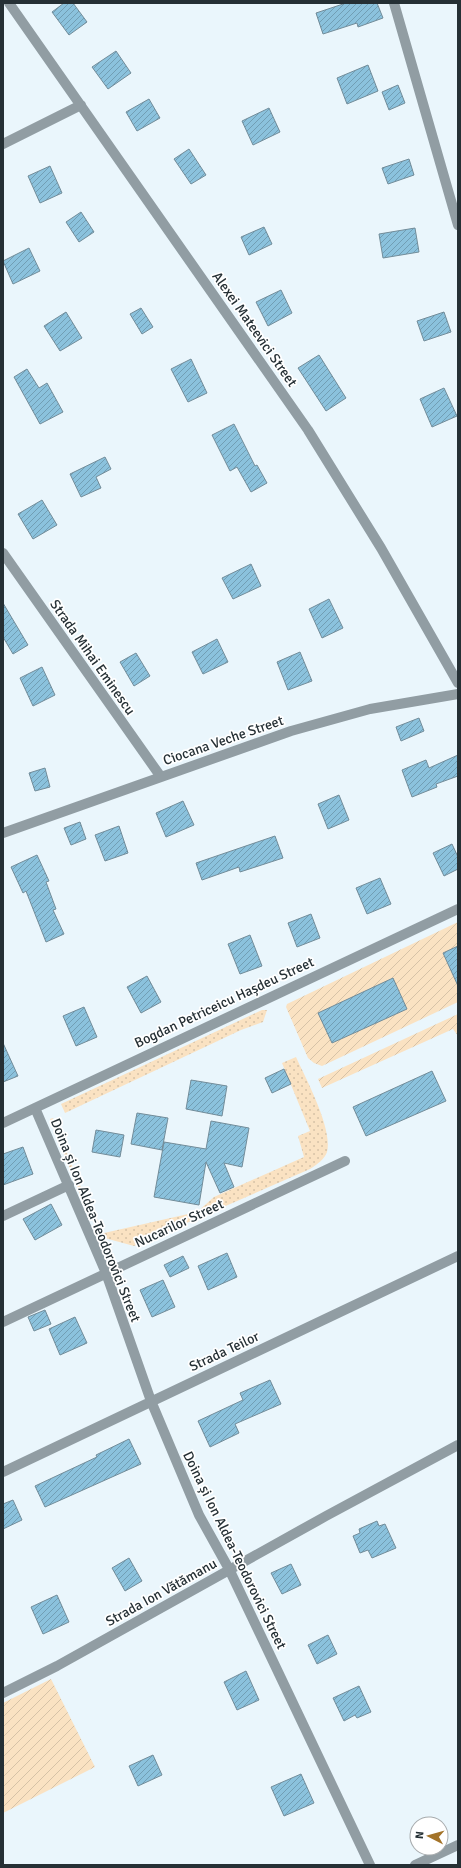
<svg xmlns="http://www.w3.org/2000/svg" width="461" height="1868" viewBox="0 0 461 1868" font-family="Signika,sans-serif">
<defs>
<pattern id="grass-dots" width="8" height="8" patternUnits="userSpaceOnUse"><rect width="8" height="8" fill="#fae2c2"/><path d="M2 2h.1M6 6h.1" fill="none" stroke="#d6c2a7" stroke-width="1.8" stroke-linecap="round"/></pattern>
<pattern id="garden-furrows" width="10" height="10" patternUnits="userSpaceOnUse"><rect width="10" height="10" fill="#fae2c2"/><path d="M-1 1l2-2M0 10L10 0M9 11l2-2" fill="none" stroke="#d6c2a7"/></pattern>
<pattern id="building-hatch" width="6" height="6" patternUnits="userSpaceOnUse"><rect width="6" height="6" fill="#8bc2dd"/><path d="M-1 1l2-2M0 6l6-6M5 7l2-2" fill="none" stroke="#719eb4"/></pattern>
</defs>
<rect width="100%" height="100%" fill="#eaf6fc"/>
<path fill="url(#grass-dots)" d="M 262,1010 L 267,1010 L 263,1022 L 241,1030 L 65,1113 L 61,1104 Z
M 296,1057 C 306,1079 333,1129 327,1152 C 325,1159 316,1165 310,1169 L 134,1246 L 101,1237 L 84,1204 L 50,1119 L 53,1118 L 80,1185 L 104,1233 L 197,1212 L 214,1197 L 304,1157 L 298,1136 L 310,1131 L 282,1063 Z"/>
<path fill="url(#garden-furrows)" d="M 458,922 L 458,1002 L 322,1066 L 314,1063 L 308,1058 L 286,1007 L 287,1004 Z
M 458,1014 L 458,1036 L 453,1029 L 322,1088 L 318,1079 Z
M 51,1679 L 95,1767 L 3,1813 L 3,1703 Z"/>
<path fill="url(#building-hatch)" stroke="#728c99" d="M 64,3 L 73,3 L 87,22 L 69,35 L 52,12 Z
M 346,3 L 377,3 L 383,18 L 358,27 L 357,23 L 323,34 L 316,13 Z
M 116,51 L 131,73 L 108,89 L 92,67 Z
M 368,65 L 378,91 L 347,104 L 337,78 Z
M 398,85 L 405,103 L 389,110 L 382,92 Z
M 149,99 L 160,118 L 137,131 L 126,112 Z
M 269,108 L 280,132 L 253,145 L 242,121 Z
M 189,149 L 206,175 L 191,184 L 174,159 Z
M 409,159 L 414,175 L 388,184 L 382,168 Z
M 50,166 L 62,193 L 40,203 L 28,176 Z
M 81,212 L 94,232 L 79,242 L 66,222 Z
M 264,227 L 272,244 L 249,255 L 241,237 Z
M 415,228 L 419,252 L 383,258 L 379,234 Z
M 29,248 L 40,271 L 13,284 L 3,261 Z
M 281,290 L 292,313 L 268,326 L 256,302 Z
M 141,308 L 153,327 L 142,334 L 130,314 Z
M 66,312 L 82,338 L 60,351 L 44,326 Z
M 444,312 L 451,332 L 424,341 L 417,321 Z
M 319,355 L 346,398 L 326,411 L 298,368 Z
M 191,359 L 207,393 L 188,402 L 171,369 Z
M 27,369 L 39,388 L 47,383 L 63,412 L 40,424 L 14,377 Z
M 444,388 L 457,416 L 432,427 L 420,399 Z
M 234,424 L 255,466 L 257,465 L 267,483 L 251,492 L 237,467 L 230,471 L 212,435 Z
M 105,457 L 111,469 L 96,477 L 101,488 L 81,497 L 70,474 Z
M 42,500 L 57,525 L 33,539 L 18,514 Z
M 251,564 L 261,586 L 233,599 L 222,578 Z
M 329,599 L 343,628 L 322,638 L 309,609 Z
M 3,603 L 28,645 L 13,654 L 3,637 Z
M 217,639 L 228,662 L 203,674 L 192,652 Z
M 300,652 L 312,681 L 288,690 L 277,662 Z
M 136,653 L 150,676 L 134,686 L 120,662 Z
M 42,667 L 55,695 L 33,706 L 20,678 Z
M 419,718 L 424,731 L 401,741 L 396,727 Z
M 458,755 L 458,776 L 436,784 L 437,787 L 412,797 L 402,770 L 426,760 L 429,768 Z
M 45,768 L 50,787 L 35,791 L 29,773 Z
M 339,795 L 349,820 L 328,829 L 318,804 Z
M 183,801 L 194,825 L 166,837 L 156,813 Z
M 80,822 L 86,839 L 71,845 L 64,828 Z
M 119,826 L 128,853 L 105,861 L 95,835 Z
M 275,836 L 283,858 L 240,872 L 239,867 L 202,880 L 196,863 Z
M 452,844 L 458,857 L 458,869 L 444,876 L 433,853 Z
M 37,855 L 49,881 L 46,882 L 56,909 L 53,910 L 64,934 L 46,942 L 26,891 L 23,893 L 11,867 Z
M 380,878 L 391,904 L 367,914 L 356,888 Z
M 311,914 L 320,938 L 297,947 L 288,923 Z
M 250,935 L 262,966 L 240,974 L 228,944 Z
M 458,946 L 458,986 L 443,953 Z
M 147,976 L 161,1002 L 141,1013 L 127,987 Z
M 393,978 L 407,1009 L 332,1043 L 318,1013 Z
M 84,1007 L 97,1037 L 76,1046 L 63,1016 Z
M 3,1043 L 18,1076 L 3,1082 Z
M 284,1069 L 291,1084 L 272,1093 L 265,1078 Z
M 432,1071 L 446,1101 L 366,1136 L 353,1107 Z
M 191,1080 L 227,1086 L 222,1116 L 186,1109 Z
M 137,1113 L 168,1118 L 162,1150 L 131,1144 Z
M 211,1121 L 249,1128 L 242,1167 L 224,1163 L 234,1187 L 220,1193 L 206,1162 L 199,1205 L 154,1197 L 164,1142 L 206,1149 Z
M 96,1130 L 124,1135 L 120,1157 L 92,1152 Z
M 23,1147 L 33,1174 L 3,1185 L 3,1154 Z
M 51,1204 L 62,1225 L 35,1240 L 23,1219 Z
M 227,1253 L 237,1277 L 208,1290 L 198,1266 Z
M 183,1256 L 189,1268 L 170,1277 L 164,1265 Z
M 163,1280 L 175,1307 L 152,1317 L 140,1290 Z
M 45,1310 L 51,1324 L 34,1331 L 28,1317 Z
M 75,1317 L 87,1343 L 60,1355 L 49,1329 Z
M 270,1380 L 281,1404 L 235,1424 L 239,1433 L 210,1447 L 198,1421 L 243,1400 L 240,1393 Z
M 129,1439 L 141,1464 L 45,1507 L 35,1486 L 97,1457 L 96,1455 Z
M 13,1500 L 22,1520 L 3,1529 L 3,1504 Z
M 377,1521 L 379,1526 L 385,1524 L 396,1548 L 372,1558 L 368,1550 L 360,1553 L 353,1536 L 360,1533 L 359,1529 Z
M 129,1558 L 142,1581 L 125,1591 L 112,1568 Z
M 291,1564 L 301,1585 L 282,1594 L 271,1573 Z
M 57,1595 L 69,1622 L 43,1634 L 31,1607 Z
M 328,1635 L 337,1654 L 317,1664 L 308,1645 Z
M 246,1671 L 259,1700 L 237,1710 L 224,1682 Z
M 359,1686 L 371,1712 L 357,1718 L 355,1715 L 344,1721 L 333,1698 Z
M 153,1755 L 162,1775 L 138,1786 L 129,1766 Z
M 301,1774 L 314,1803 L 284,1816 L 271,1787 Z"/>
<g fill="none" stroke-linecap="round" stroke-linejoin="round">
<path stroke="#919da3" stroke-width="10" d="M 9,3 L 308,430 L 381,548 L 458,683
M 394,3 L 458,225
M 3,144 L 81,105
M 3,553 L 161,777
M 3,833 L 291,731 L 370,709 L 458,694
M 35,1108 L 106,1273 L 151,1401 L 199,1515 L 229,1569 L 370,1865
M 3,1123 L 458,909
M 3,1216 L 69,1185
M 3,1322 L 345,1161
M 3,1472 L 458,1256
M 3,1693 L 57,1666 L 326,1516 L 458,1445
M 415,1865 L 458,1845"/>
</g>
<g text-anchor="middle" stroke-width="3.5" stroke-linejoin="round" paint-order="stroke">
<g font-size="14" fill="#253035" stroke="#fff">
<text transform="translate(255 329) rotate(55)" y="5">Alexei Mateevici Street</text>
<text transform="translate(93 657) rotate(55)" y="5">Strada Mihai Eminescu</text>
<text transform="translate(223 740) rotate(-19)" y="5">Ciocana Veche Street</text>
<text transform="translate(224 1002) rotate(-25)" y="5">Bogdan Petriceicu Hașdeu Street</text>
<text transform="translate(96 1220) rotate(68)" y="5">Doina și Ion Aldea-Teodorovici Street</text>
<text transform="translate(179 1223) rotate(-25)" y="5">Nucarilor Street</text>
<text transform="translate(224 1351) rotate(-25)" y="5">Strada Teilor</text>
<text transform="translate(235 1550) rotate(64)" y="5">Doina și Ion Aldea-Teodorovici Street</text>
<text transform="translate(161 1592) rotate(-29)" y="5">Strada Ion Vătămanu</text>
</g>
</g>
<rect width="461" height="1868" fill="none" stroke="#253035" stroke-width="8"/>
<g transform="translate(429 1836) rotate(276)"><circle r="19" fill="#ffffff" stroke="#a8acae"/>
<path d="M0-3L7 15L0 10L-7 15Z" fill="#a37328"/>
<text y="-6" font-size="11" font-weight="bold" text-anchor="middle" fill="#253035">N</text>
</g>
</svg>
